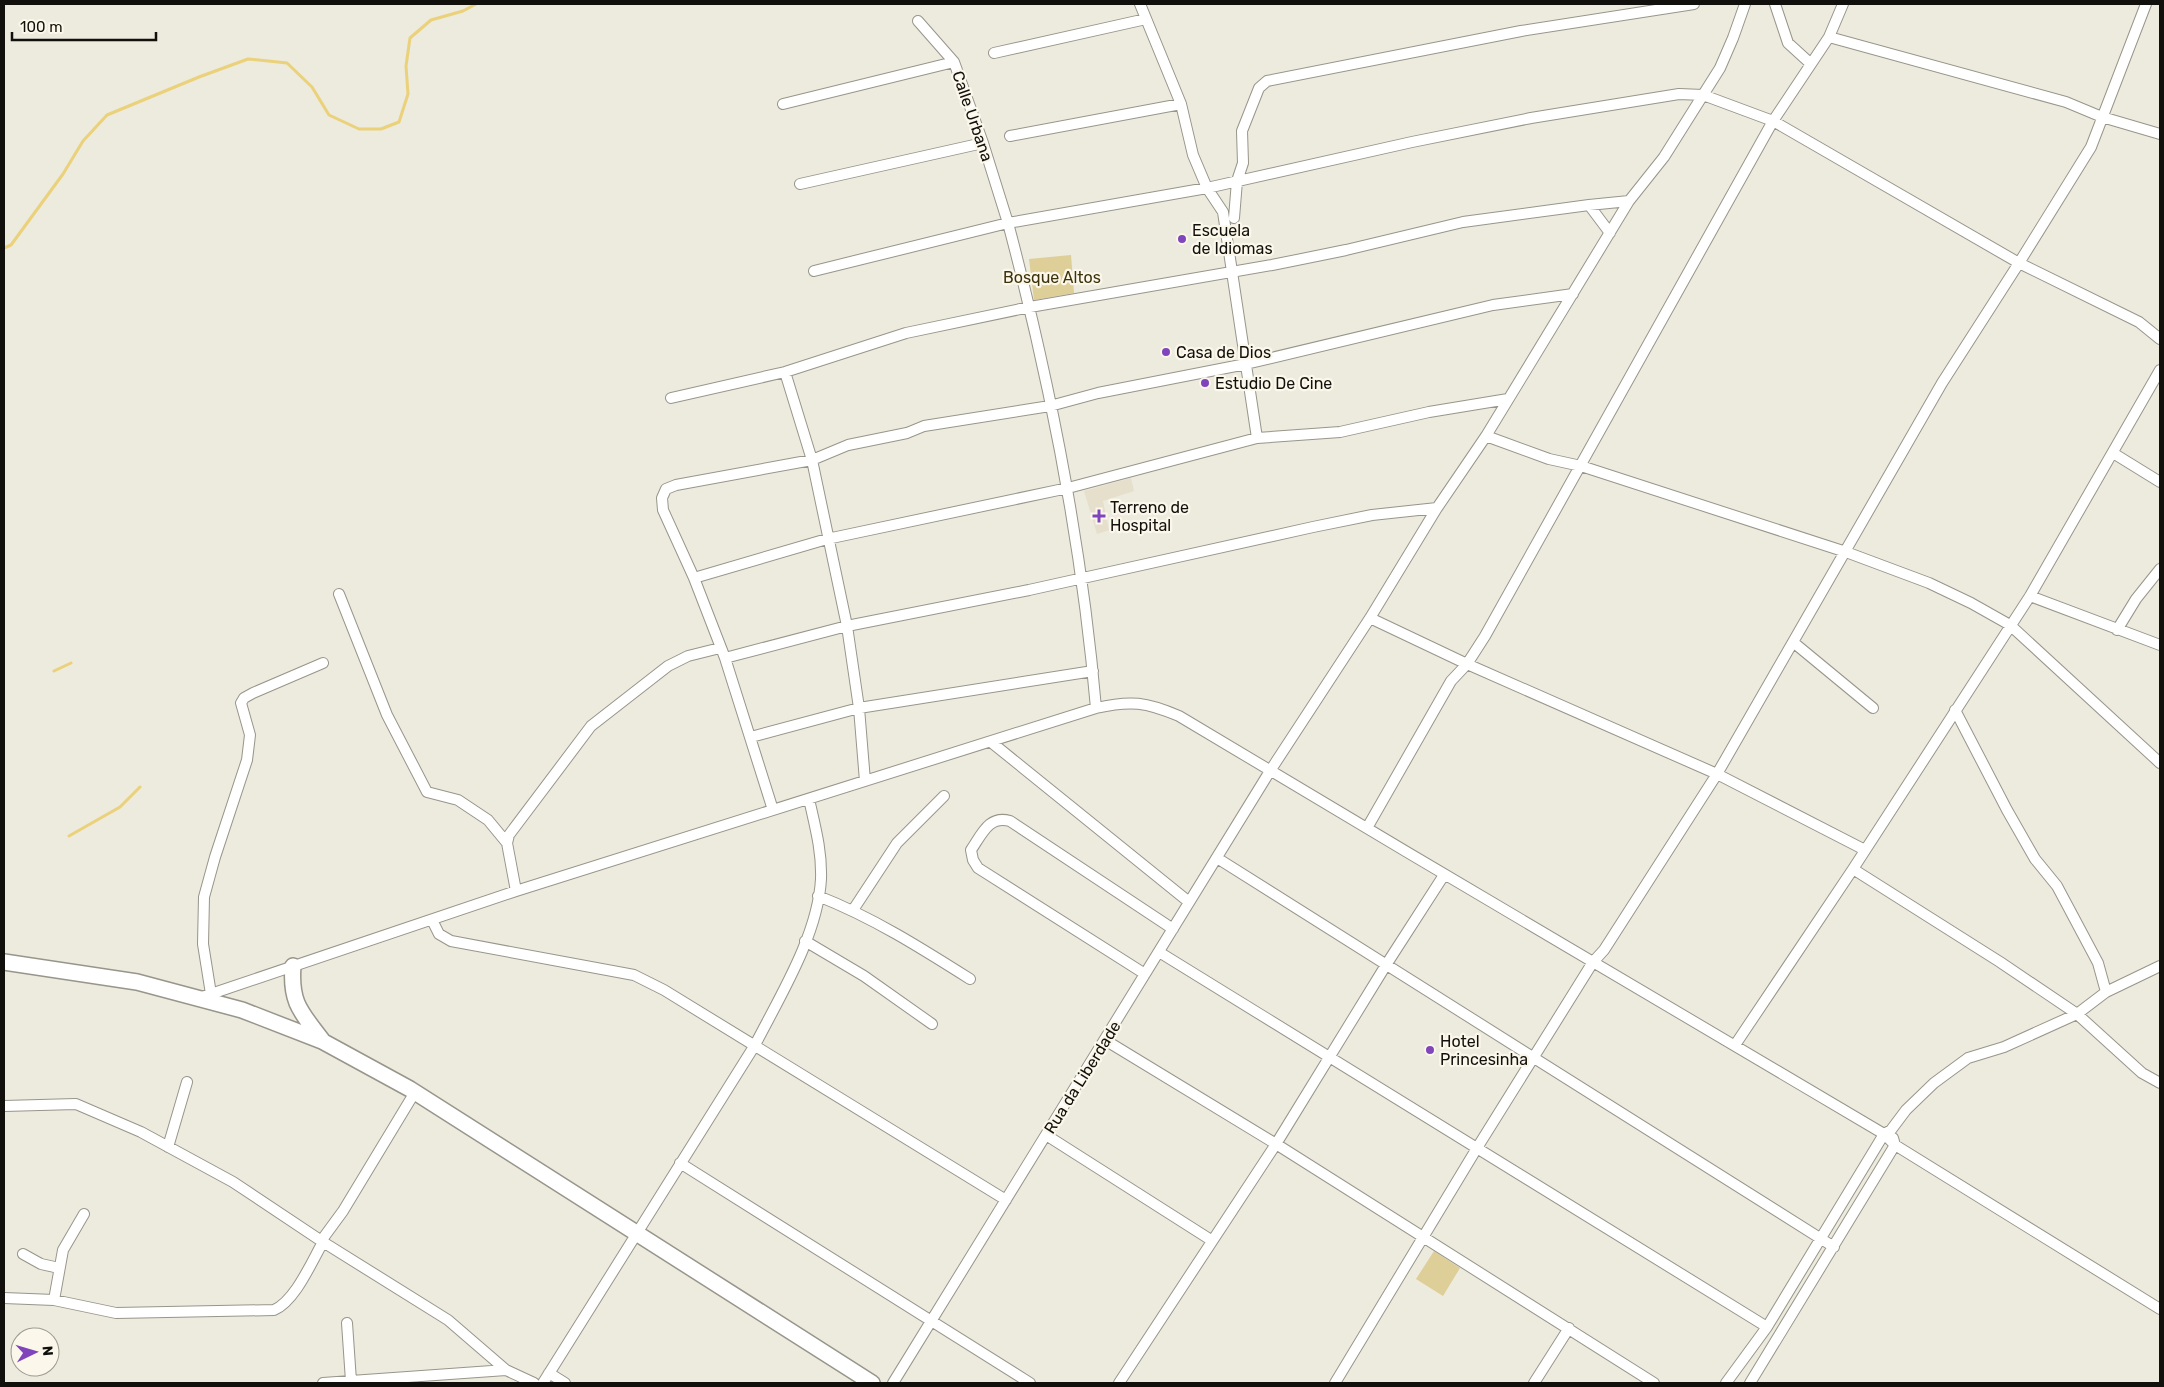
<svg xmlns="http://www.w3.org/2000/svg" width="2164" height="1387" viewBox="0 0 2164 1387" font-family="Rubik,sans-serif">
<rect width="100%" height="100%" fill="#edeade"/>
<path fill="#e5dfcc" d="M 1131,478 L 1134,491 L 1103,501 L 1109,530 L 1097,534 L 1084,491 Z"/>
<path fill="#dece97" d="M 1071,255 L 1074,293 L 1034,300 L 1029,259 Z
M 1434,1251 L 1460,1268 L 1443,1296 L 1416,1279 Z"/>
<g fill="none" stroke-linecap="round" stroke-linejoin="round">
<path stroke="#ead17a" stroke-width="3" d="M 4,248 L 11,245 L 63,174 L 83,141 L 107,115 L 199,77 L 248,59 L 287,63 L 312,87 L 329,115 L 359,129 L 381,129 L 399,122 L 408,94 L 406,66 L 410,38 L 431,20 L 463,11 L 476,4
M 54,671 L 71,663
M 69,836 L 120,807 L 140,787"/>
<g stroke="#98958a" stroke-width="12">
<path id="minor" d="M 1140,4 L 1181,104 L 1193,155 L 1207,188 L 1223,212 L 1257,438
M 1775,4 L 1788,43 L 1811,64
M 1829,37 L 2066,102 L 2102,117 L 2160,134
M 994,53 L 1146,19
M 783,104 L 954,62
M 1010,136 L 1181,104
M 800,184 L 983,143
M 1589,205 L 1610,233
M 1234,218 L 1237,181 L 1243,163 L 1242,131 L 1259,88 L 1267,81 L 1521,31 L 1694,4
M 814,271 L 1008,223 L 983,143 L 954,62 L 918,21
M 785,372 L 812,460 L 847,626 L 859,708 L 865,781
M 671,398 L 785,372 L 906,333 L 1030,307 L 1272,265 L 1346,250 L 1463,222 L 1589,205 L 1629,201
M 1486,436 L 1549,459 L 1581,466 L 1846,552 L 1929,583 L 1971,603 L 2010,625 L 2160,763
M 2113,453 L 2160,482
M 694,578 L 827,539 L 1068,488 L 1257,438 L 1340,432 L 1429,412 L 1508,399
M 339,594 L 387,715 L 427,792 L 458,800 L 488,820 L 507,843
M 2030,596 L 2160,645
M 1370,618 L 1467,664 L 1717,774 L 1865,850
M 2117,630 L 2136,599 L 2160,569
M 1793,642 L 1873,708
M 725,658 L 847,626 L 1029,590 L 1313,527 L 1372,515 L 1437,508
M 1096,708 C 1082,544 1050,382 1008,223 L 1207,188 L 1412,142 L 1531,118 L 1679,94 L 1703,95 L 1773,121 L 2019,263 L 2139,322 L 2160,339
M 1955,710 L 2007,810 L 2035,859 L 2057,886 L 2098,963 L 2106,992
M 751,737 L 859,708 L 1093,671
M 991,742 L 1189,902
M 773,810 L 725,658 L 694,578 L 663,510 L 662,498 L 666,489 L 676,485 L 812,460 L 848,445 L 907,433 L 924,426 L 1050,406 L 1098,393 L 1246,364 L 1493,305 L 1573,294
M 1367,828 L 1451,681 L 1467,664 L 1485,636 L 1773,121 L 1829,37 L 1843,4
M 1217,858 L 1834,1247
M 1853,869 L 2000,962 L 2077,1014 L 2142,1073 L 2160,1083
M 516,891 L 507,843 L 509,835 L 591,726 L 668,666 L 688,656 L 720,648
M 818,896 C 872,917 921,948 970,979
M 853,910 L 897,843 L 944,796
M 432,920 L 439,934 L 451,941 L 634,975 L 664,990 L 1006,1200
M 805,941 L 864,976 L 932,1024
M 1159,952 L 1767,1327
M 1145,974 L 978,868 L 973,860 L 971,850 C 982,834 989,815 1010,821 L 1173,929
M 211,994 L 203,944 L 204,897 L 215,857 L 247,760 L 250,735 L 241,703 L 244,698 L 253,693 L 323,663
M 199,998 L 516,891 L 1096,708 C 1131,700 1146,702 1179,716 C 1413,857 1649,994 1884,1134 L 1895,1145 L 2160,1309
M 1105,1040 L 1276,1144 L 1654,1383
M 1735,1045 L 1853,869 L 2030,596 L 2160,370
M 4,1106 L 76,1104 L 141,1132 L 233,1182 L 323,1242 L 448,1320 L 506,1370
M 1046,1135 L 1211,1240
M 168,1147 L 187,1082
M 680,1163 L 1030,1383
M 321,1241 L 343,1211 L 415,1092
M 23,1254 L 41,1264 L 59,1268
M 4,1298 L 54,1300 L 116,1313 L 274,1310 C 295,1301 311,1263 323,1242
M 54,1300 L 63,1250 L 84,1214
M 347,1323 L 351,1381
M 549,1373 L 565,1383
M 323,1383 L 506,1370 L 534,1383
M 543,1383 L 755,1045 C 780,996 818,935 821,879 C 822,851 815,826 809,799
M 893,1383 L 1270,771 L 1370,618 L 1437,508 L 1486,436 L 1629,201 L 1664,157 L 1703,95 L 1720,68 L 1733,38 L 1745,4
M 1119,1383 L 1276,1144 L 1386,965 L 1444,875
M 1335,1383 L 1477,1148 L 1593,962 L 1604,950 L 1717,774 L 1942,383 L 2019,263 L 2091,147 L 2146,4
M 1534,1383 L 1569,1328
M 1726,1383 L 1767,1327 L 1884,1134 L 1891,1130 L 1906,1110 L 1934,1083 L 1968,1058 L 2004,1047 L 2077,1014 L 2106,992 L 2160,966
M 1750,1383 L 1895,1145 L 1893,1138"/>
</g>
<g stroke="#98958a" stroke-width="18">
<path id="secondary" d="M 4,962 L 137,982 L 242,1010 L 322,1041 L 410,1089 L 872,1383
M 293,966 C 290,1003 301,1012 322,1040"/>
</g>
<use href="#minor" stroke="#fff" stroke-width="10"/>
<use href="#secondary" stroke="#fff" stroke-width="15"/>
</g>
<g fill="#8045ba" stroke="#fbf7eb" stroke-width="2">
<circle cx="1182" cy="239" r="5"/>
<circle cx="1166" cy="352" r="5"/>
<circle cx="1205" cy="383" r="5"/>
<path d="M1096.5 508.5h5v5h5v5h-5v5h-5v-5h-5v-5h5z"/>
<circle cx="1430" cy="1050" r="5"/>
</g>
<g text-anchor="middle" stroke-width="4.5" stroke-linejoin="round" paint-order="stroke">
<g font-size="16" fill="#11100c" stroke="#fbf7eb">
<text transform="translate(973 116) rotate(71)" y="6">Calle Urbana</text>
<text transform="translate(1082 1077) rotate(-58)" y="6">Rua da Liberdade</text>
</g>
<g font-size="16" fill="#11100c" stroke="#fbf7eb" text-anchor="start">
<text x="1192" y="236">Escuela<tspan x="1192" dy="18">de Idiomas</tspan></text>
<text x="1176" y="358">Casa de Dios</text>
<text x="1215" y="389">Estudio De Cine</text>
<text x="1110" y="513">Terreno de<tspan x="1110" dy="18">Hospital</tspan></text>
<text x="1440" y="1047">Hotel<tspan x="1440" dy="18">Princesinha</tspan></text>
</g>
<g font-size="16" fill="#3c320b" stroke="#fbf7eb">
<text x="1052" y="283">Bosque Altos</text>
</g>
</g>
<rect width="2164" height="1387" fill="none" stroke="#11100c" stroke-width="10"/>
<g transform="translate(35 1352) rotate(85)"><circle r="24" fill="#fbf7eb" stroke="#9d9b92"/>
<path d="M0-4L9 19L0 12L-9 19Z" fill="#8045ba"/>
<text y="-8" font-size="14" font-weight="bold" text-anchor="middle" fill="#11100c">N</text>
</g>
<path d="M12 32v8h144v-8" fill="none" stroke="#11100c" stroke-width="2.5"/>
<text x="20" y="32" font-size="15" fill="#11100c" stroke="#fbf7eb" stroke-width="4" paint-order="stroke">100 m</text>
</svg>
